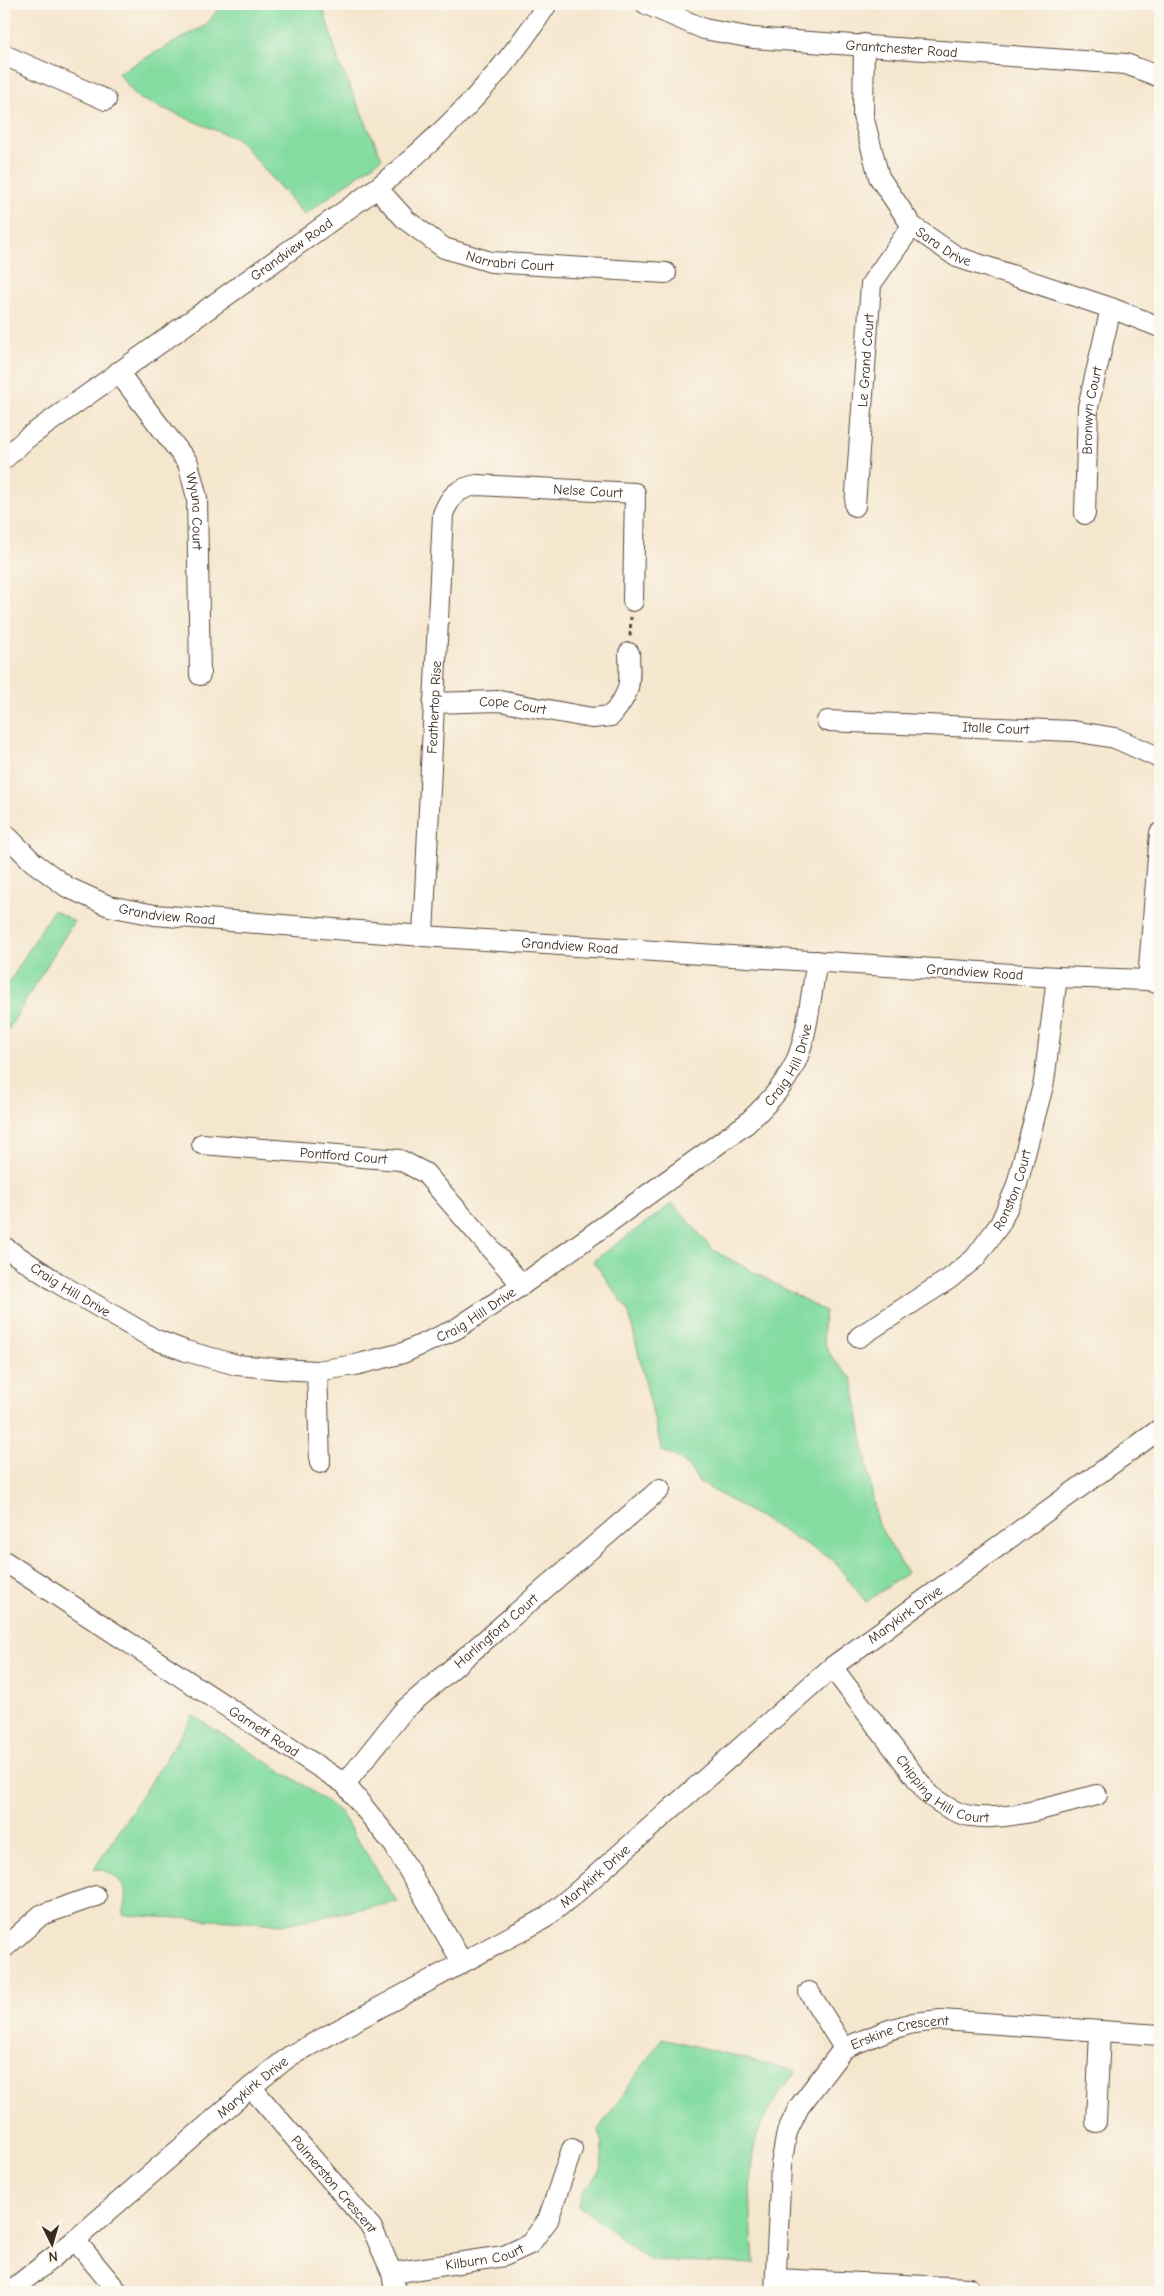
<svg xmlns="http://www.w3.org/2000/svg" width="1164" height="2296" viewBox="0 0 1164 2296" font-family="'Comic Neue',sans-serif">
<rect width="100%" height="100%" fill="#fbf7ec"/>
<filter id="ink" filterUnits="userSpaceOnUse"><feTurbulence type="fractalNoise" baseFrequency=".02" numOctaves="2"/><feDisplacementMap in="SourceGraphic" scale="10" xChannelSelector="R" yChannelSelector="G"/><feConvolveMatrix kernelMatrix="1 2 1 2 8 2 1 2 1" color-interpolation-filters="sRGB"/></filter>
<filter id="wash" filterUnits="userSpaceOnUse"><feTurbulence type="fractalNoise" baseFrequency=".0096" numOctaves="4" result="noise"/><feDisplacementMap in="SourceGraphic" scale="20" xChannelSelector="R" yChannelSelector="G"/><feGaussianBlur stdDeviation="1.12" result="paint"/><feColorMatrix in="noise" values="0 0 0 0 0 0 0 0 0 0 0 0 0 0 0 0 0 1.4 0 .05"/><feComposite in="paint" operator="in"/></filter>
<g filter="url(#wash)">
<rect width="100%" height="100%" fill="#f5e6ce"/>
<path fill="#84dca1" stroke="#608360" d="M 222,4 L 322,4 L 339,63 L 382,158 L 304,215 L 239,140 L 138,98 L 118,73 L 206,25 Z
M 53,910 L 74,921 L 4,1036 L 4,991 Z
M 673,1203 L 713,1250 L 825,1311 C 818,1342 829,1358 852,1378 L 877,1522 L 907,1573 L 866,1602 L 833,1560 L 699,1482 C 689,1466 680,1456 662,1451 L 628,1310 L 593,1261 Z
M 193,1716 L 302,1784 L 340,1812 L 397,1902 L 285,1924 L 123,1915 C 124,1909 127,1900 126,1895 C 123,1879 109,1869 94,1869 Z
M 662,2038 L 796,2071 C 782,2090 768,2108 759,2130 C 745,2166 752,2226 754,2264 L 649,2260 L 578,2205 C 583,2185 584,2193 594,2179 C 606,2164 602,2147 599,2129 Z"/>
</g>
<g filter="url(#ink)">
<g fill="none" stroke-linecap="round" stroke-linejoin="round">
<g stroke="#574638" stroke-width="22">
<g id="minor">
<path id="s1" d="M 646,4 L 704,29 L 753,38 L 1126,64 L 1160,77"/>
<path id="s2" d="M 864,44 L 863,116 L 879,177 L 912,226 L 957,257 L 1111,308 L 1160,327"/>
<path d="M 4,55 L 106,100"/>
<path id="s3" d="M 377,188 L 406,220 L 444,248 L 491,262 L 666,273"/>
<path id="s4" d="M 118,372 L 188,463 L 197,498 L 200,675"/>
<path id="s5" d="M 4,459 L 27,438 L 377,188 C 443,135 502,76 547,4"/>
<path id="s6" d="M 855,506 L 871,284 L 912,226"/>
<path id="s7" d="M 1085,514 L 1088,407 L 1111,308"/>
<path id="s8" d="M 433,703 L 499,701 L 592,718 L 611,716 C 632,691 630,684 629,653"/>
<path id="s9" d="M 827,721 L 1073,731 L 1115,738 L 1160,758"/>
<path id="s10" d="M 4,833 L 33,862 L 67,887 L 109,906 L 155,915 L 423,936 L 1057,977 L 1148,980 L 1160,984"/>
<path id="s11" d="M 423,936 L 443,514 C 450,496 458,488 477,485 L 635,493 L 633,601"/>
<path d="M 1148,980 L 1160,833"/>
<path id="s12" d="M 202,1144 L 400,1160 L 425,1173 L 522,1285"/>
<path id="s13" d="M 4,1247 L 58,1283 L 154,1339 L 186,1351 L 237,1365 L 280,1369 L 317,1371 L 355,1365 L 403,1353 L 456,1329 L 522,1285 L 746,1124 C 763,1108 779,1092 791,1071 C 807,1046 811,992 817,961"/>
<path id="s14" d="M 859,1337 L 949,1279 L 975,1258 L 1000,1224 L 1016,1188 L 1044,1082 L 1057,977"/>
<path d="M 317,1371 L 320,1463"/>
<path id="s15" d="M 4,1561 L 345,1784 L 394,1845 L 462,1962"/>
<path id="s16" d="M 832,1667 L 929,1795 C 942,1804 955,1814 971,1816 C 1008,1822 1060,1804 1097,1795"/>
<path id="s17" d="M 345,1784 L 403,1711 L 660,1489"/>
<path d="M 4,1948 L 41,1915 L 96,1896"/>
<path d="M 809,1992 L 844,2048"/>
<path id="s18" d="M 251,2087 L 372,2228 L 392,2273 L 395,2292"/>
<path d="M 1096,2122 L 1100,2031"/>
<path d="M 75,2240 L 118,2292"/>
<path id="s19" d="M 392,2273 L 504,2256 L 530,2244 L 548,2220 L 572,2149"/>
<path d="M 776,2279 L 969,2288"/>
<path id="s20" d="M 9,2292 L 75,2240 L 251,2087 L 290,2056 L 545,1918 L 577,1892 L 832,1667 L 1160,1429"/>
<path id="s21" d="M 775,2292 L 781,2165 L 787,2132 L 799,2107 L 844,2048 L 889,2030 L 913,2023 L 941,2020 L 1160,2035"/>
</g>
</g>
<path stroke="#574638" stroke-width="3" stroke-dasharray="4 4" stroke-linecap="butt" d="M 630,636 L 631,617"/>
<use href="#minor" stroke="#fff" stroke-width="20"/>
</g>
</g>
<g text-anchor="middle" stroke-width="4" stroke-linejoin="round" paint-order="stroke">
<g font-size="14" fill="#3b2a1e" stroke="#fbf7ec">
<text dy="5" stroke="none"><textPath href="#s1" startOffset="262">Grantchester Road</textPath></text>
<text dy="5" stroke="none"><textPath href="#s2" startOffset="232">Sara Drive</textPath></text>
<text dy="5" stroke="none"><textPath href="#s5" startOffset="356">Grandview Road</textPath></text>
<text dy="5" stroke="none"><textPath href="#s3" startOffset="158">Narrabri Court</textPath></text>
<text dy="5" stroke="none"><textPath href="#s6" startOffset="146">Le Grand Court</textPath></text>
<text dy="5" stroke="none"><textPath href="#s7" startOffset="104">Bronwyn Court</textPath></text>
<text dy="5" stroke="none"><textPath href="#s11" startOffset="581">Nelse Court</textPath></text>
<text dy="5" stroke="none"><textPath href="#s4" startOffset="164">Wyuna Court</textPath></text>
<text dy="5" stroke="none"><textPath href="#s11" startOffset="229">Feathertop Rise</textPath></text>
<text dy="5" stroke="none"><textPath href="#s8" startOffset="80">Cope Court</textPath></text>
<text dy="5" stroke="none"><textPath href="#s9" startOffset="169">Italle Court</textPath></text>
<text dy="5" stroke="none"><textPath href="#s10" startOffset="188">Grandview Road</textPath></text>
<text dy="5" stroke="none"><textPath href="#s10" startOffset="592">Grandview Road</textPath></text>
<text dy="5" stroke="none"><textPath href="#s10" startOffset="998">Grandview Road</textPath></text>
<text dy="5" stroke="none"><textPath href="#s13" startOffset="919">Craig Hill Drive</textPath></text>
<text dy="5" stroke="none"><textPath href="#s12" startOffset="142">Pontford Court</textPath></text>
<text dy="5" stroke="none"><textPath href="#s14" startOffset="219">Ronston Court</textPath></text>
<text dy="5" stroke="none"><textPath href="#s13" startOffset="79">Craig Hill Drive</textPath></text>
<text dy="5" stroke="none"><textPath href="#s13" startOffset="514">Craig Hill Drive</textPath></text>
<text dy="5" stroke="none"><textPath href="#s20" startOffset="1128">Marykirk Drive</textPath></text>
<text dy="5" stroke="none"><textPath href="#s17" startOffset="216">Harlingford Court</textPath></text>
<text dy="5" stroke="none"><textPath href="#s15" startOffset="311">Garnett Road</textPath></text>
<text dy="5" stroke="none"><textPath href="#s16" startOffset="169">Chipping Hill Court</textPath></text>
<text dy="5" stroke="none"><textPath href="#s20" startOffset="722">Marykirk Drive</textPath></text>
<text dy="5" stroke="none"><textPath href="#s21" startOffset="321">Erskine Crescent</textPath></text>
<text dy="5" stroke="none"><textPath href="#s20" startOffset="318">Marykirk Drive</textPath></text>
<text dy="5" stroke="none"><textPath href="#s18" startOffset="128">Palmerston Crescent</textPath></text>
<text dy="5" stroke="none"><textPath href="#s19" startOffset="94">Kilburn Court</textPath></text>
</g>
</g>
<rect width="1164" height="2296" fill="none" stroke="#fbf7ec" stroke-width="20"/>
<g transform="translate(52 2244) rotate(175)" stroke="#fbf7ec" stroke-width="4" paint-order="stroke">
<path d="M0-4L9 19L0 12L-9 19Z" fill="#3b2a1e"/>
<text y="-8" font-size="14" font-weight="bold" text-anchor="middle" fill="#3b2a1e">N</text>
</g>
</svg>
